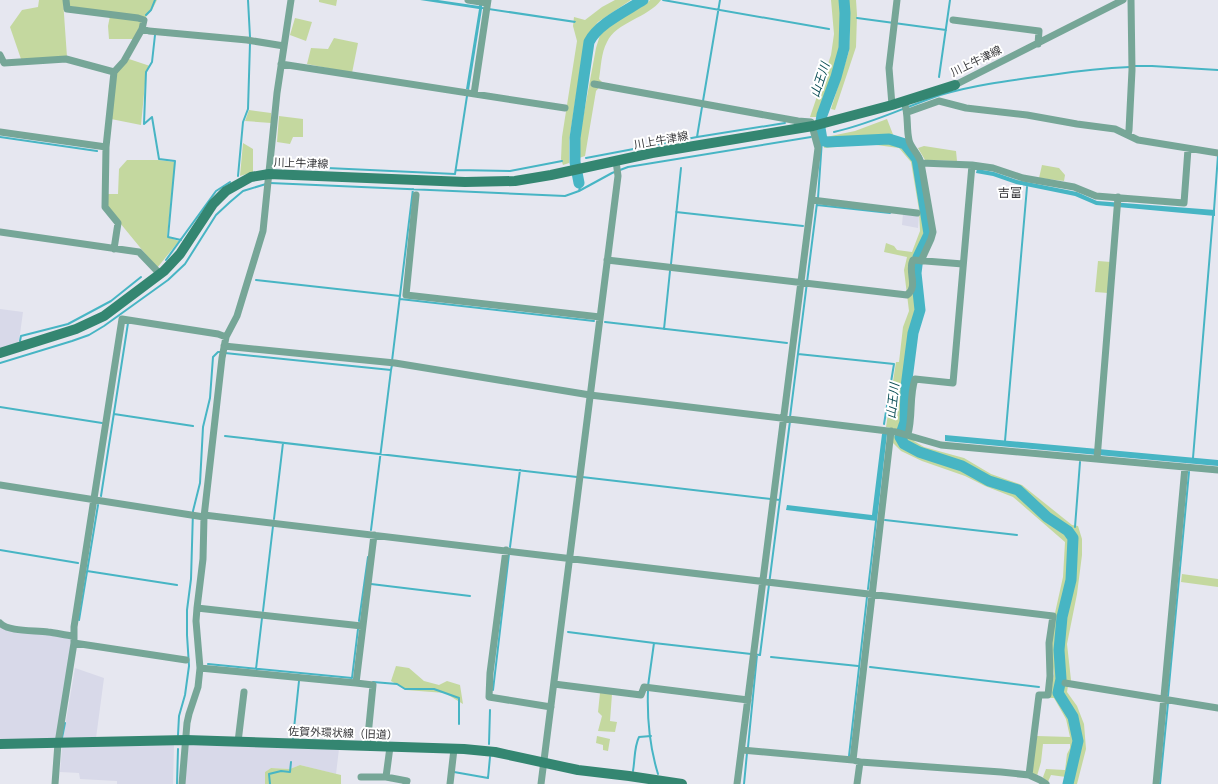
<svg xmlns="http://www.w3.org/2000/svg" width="1218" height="784" viewBox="0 0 1218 784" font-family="'Roboto Serif','Noto Sans JP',serif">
<rect width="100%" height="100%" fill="#e6e7f0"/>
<path fill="#d8d9e9" d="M 903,213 L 919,215 L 918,228 L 902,225 Z
M 0,309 L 23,312 L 20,334 L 18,344 L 0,350 Z
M 0,628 L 70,638 L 72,642 L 56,739 L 0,740 Z
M 75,668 L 104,678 L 96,738 L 63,738 Z
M 174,745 L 173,784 L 117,784 L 117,781 L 80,779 L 79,773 L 60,772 L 62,747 Z
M 188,745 L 339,749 L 336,774 L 300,765 L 290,769 L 271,768 L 265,772 L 265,784 L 185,784 Z"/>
<path fill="#c4d89f" d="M 39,0 L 63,0 L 67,57 L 21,59 L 10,27 L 22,10 L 38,7 Z
M 69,0 L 157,0 L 152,10 L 145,18 L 69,6 Z
M 319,0 L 337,0 L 336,6 L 319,2 Z
M 615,0 L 631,0 L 598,22 L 589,33 L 584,45 L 569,141 L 569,163 L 563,165 L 561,159 L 562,137 L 577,41 L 573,26 L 574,17 L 585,20 L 602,7 Z
M 650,0 L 661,0 C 648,18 616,22 607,42 C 601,53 601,67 599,79 L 603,83 L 596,91 L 585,156 L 579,158 L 578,145 L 596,48 L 600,35 L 613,23 L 646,4 Z
M 831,0 L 840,0 L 841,40 L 838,55 L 818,117 L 810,117 L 831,55 L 834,34 Z
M 848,0 L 856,0 L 857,15 L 856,47 L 835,110 L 831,109 L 849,51 L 850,34 Z
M 110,16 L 142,21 L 134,39 L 109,39 L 108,26 Z
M 295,18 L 312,22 L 306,41 L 290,35 Z
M 334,38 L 358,43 L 352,73 L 307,64 L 311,48 L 328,49 Z
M 126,58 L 150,66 L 146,73 L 141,125 L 111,119 L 117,72 Z
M 249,110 L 271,113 L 271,123 L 245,121 Z
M 279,116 L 303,119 L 303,137 L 293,137 L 290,144 L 277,142 Z
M 887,119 L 894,137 L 870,135 L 829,140 L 826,137 L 855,131 Z
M 881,141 L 901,145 L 914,160 L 927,234 L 917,254 L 913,265 L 917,311 L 911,332 L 903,388 L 902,421 L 899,430 L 886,427 L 896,362 L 899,362 L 903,327 L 909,311 L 904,270 L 907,257 L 884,252 L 886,243 L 894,246 L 897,250 L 912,252 L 920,231 L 919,210 L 911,162 L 899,148 L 869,144 L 824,148 L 825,144 Z
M 243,143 L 253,149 L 253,172 L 240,176 Z
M 924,146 L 956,151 L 957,161 L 925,160 L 918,148 Z
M 127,160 L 158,160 L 175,162 L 167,237 L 179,241 L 157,268 L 120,223 L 108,206 L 108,194 L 118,194 L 119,169 Z
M 1042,165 L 1059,168 L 1065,175 L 1064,181 L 1039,178 Z
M 1098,261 L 1111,262 L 1108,293 L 1095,292 Z
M 893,436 L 897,436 L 903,447 L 921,457 L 960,468 L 986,482 L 1015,492 L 1045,518 L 1067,534 L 1071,541 L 1068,579 L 1059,619 L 1055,646 L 1059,677 L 1056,692 L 1071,717 L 1076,742 L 1066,777 L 1051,775 L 1047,784 L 1043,777 L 1046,769 L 1065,770 L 1067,754 L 1070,748 L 1070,744 L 1043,744 L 1041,762 L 1037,776 L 1031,774 L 1037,736 L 1070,737 L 1066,719 L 1054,698 L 1050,698 L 1054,674 L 1050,645 L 1055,613 L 1063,577 L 1065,542 L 1013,497 L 985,486 L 965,476 L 922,461 L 901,451 L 893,443 Z
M 904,436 L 914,439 L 914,441 L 924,447 L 964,458 L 991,474 L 1022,485 L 1072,525 L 1078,526 L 1082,539 L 1082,555 L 1077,594 L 1067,644 L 1071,680 L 1068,686 L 1067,692 L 1077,706 L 1084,724 L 1086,749 L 1077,784 L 1071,784 L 1079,758 L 1080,744 L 1077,720 L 1061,694 L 1064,673 L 1061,649 L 1064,622 L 1073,583 L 1075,539 L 1072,532 L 1049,516 L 1019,489 L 992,479 L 963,464 L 919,451 L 907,443 Z
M 1182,574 L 1218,579 L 1218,587 L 1181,582 Z
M 396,666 L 409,668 L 424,681 L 439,685 L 447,681 L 460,685 L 463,704 L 445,693 L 406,690 L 391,681 Z
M 600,693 L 612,694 L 610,721 L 617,722 L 615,732 L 598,731 L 602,716 L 598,712 Z
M 597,736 L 610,739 L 608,751 L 603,750 L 603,745 L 596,743 Z
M 300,765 L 341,775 L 341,784 L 265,784 L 265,772 L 271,768 L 290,769 Z"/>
<path fill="#47b5c4" d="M 420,0 L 438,0 L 479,6 L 480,0 L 483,0 L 482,7 L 576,21 L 575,23 L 482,9 L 469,90 L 466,89 L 479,9 Z
M 977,169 L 994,172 L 1017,180 L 1077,192 L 1097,201 L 1215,210 L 1215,216 L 1096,205 L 1075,196 L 1016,184 L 993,176 L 976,173 Z
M 882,434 L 887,434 L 877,521 L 786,510 L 787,505 L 872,515 Z
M 945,435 L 1218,460 L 1218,466 L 945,441 Z"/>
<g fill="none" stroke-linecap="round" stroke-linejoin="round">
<path stroke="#47b5c4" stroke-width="2" d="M 248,0 L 250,37
M 663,0 L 829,29
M 146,15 L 151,10 L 155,0
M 857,18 L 946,30
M 155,35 L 152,62 L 146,72 L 144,124 L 152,117 L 159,159 L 175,161 L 168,237 L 181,240
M 1134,66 L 1152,66 L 1218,70
M 939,77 L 950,0
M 703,101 L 720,0
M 834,132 C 871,124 905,107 940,95 C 977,84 1014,80 1051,75 C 1077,71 1103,68 1130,67
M 0,137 L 97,151
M 697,137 L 702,107
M 586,158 L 697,137 L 785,123
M 306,167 L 455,174 L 467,96
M 456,170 L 510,171 L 562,161
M 238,176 L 243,122 L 248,109 L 250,43
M 270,183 L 565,196 L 579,191 L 580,187 L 579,183
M 579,191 L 612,173 L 628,167 L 811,137
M 818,198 L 822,140
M 817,205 L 890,213
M 1214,210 L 1218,155
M 676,212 L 803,226
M 166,260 L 216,191 L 230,182
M 671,264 L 681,168
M 256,280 L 400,296
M 400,299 L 594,321
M 605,322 L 787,343
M 664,329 L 670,271
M 20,341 L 21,336 L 68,324 L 111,301 L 141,277
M 225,353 L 391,370 L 392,365
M 798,354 L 894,364 L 884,424
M 392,361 L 413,189
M 0,363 L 72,341 L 89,335 L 104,326 L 168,280 L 185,264 L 216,215 L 230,202 L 243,191 L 266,184
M 0,407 L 102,423
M 114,414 L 193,426
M 790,417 L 817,203
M 225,436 L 577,477
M 1005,441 L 1027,187
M 1193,458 L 1213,216
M 582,477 L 780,500
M 101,496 L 128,323
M 274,519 L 283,443
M 885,520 L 1017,535
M 1075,527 L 1080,462
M 371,530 L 391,370
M 510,547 L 520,470
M 0,550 L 78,563
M 87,571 L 177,585
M 371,584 L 470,596
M 868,589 L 876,521
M 263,611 L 273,526
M 79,620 L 98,505
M 359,621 L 368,557
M 568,632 L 654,643
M 771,657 L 858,666
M 208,664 L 352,678 L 358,629
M 870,667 L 1039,687
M 256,669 L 262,618
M 373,682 L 397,684 L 405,689 L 434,689 L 459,698 L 459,724
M 648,686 L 654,643 L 760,655 L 790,421
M 493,690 L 509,554
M 648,690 C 647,717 650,748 658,774
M 1168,696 L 1189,472
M 178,735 L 179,716 L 185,695 L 189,666 L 187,635 L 187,610 L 191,579 L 193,511 L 200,483 L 203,427 L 210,398 L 213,357 L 218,352 L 221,352
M 62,738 L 65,723
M 293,738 L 299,681
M 489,744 L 490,710
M 748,747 L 757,655
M 849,756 L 867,597
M 633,771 C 635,760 634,747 639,737 L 651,736
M 454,772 L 488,778 L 490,757
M 177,784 L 178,749
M 270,784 L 269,774 L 281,771 L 290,772 L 291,762
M 744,784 L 747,753
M 1160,784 L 1168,703"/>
<path stroke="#47b5c4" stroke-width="11" d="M 844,0 L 845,13 L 844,48 L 836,77 L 822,115 L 820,128 L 822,140 L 827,142 L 889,139 L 905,144 L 917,159 L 929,234 L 918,257 L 916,273 L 920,310 L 913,333 L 906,387 L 905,422 L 900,437 L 904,444 L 919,452 L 962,466 L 989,481 L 1018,490 L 1047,517 L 1068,531 L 1073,538 L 1071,580 L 1062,617 L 1059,650 L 1061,679 L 1058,693 L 1073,717 L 1078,741 L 1068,784
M 579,183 L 575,162 L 575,138 L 589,42 C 598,24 626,11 643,0"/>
<path stroke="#76a697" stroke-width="7" d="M 66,0 L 67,9 L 138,18 L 144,20 L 142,29 L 149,31 L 247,40 L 284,46
M 468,0 L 487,3
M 953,20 L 1039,31 L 1038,44
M 0,55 L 4,63 L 66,59 L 114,72 L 106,147
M 281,64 L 565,108
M 114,72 L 124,61 L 142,29
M 594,84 L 798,121 L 811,122 L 818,148 L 737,784
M 955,85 L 1123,0
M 474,94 L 488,0
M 904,102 C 909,115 906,127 909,140 C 910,147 919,154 921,163 L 972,165 L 993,168 L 1023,178 L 1074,187 L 1096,196 L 1184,203 L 1188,149
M 892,105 L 889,68 L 897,0
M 908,112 L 939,101 L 966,108 L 1027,115 L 1077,124 L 1115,129 L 1138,140 L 1218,153
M 0,132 L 106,147 L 105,207 L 118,223 L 114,249
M 1128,135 L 1129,130 L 1132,70 L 1131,0
M 416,195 L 406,295 L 600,317
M 812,200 L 917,213
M 0,232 L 139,252 L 160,274
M 607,260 L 907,295 C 919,287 907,271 913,260 L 963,264
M 921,261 L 931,239 L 933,232 L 921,163
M 224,346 L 395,363 L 590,395 L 896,432 L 941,445 L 1218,470
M 908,434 C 913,416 909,397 915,379 L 953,383 L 972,165
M 1097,459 L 1118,197
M 0,485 L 204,517
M 204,515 L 1053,616 L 1049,643 L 1050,676 L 1048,695 L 1039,695 L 1029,775
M 506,550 L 490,673 L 489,697 L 551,707
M 197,608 L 362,626
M 0,623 C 8,632 36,630 48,632 C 56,633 65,635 73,636
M 74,643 L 186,660
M 200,668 L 356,683
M 1065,683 L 1218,708
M 554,684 L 641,695 L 644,687 L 748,700
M 238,742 L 244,692
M 367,746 L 373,685 L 356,683 L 374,535
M 742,750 L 853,760 L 860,762 L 1001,772 L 1029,775 L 1040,780 L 1046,784
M 853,760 L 891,431
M 361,777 L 386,777 L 407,781 L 406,784
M 386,777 L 390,747
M 55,784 L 58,743 L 74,643 L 74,627 L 122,319 L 218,334 L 226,337
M 182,784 L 187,723 L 189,714 L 198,687 L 200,668 L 196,621 L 197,608 L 203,559 L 204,517 L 222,358 L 226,337 L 237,316 L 263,231 L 277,93 L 291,0
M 450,784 L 454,749
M 541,784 L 618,176 L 616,161
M 857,784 L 860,762
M 1156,784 L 1185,467"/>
<path stroke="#348671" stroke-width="10" d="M 0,353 L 76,329 L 104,316 L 164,271 L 180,254 L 213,204 L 226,191 L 251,177 L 269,174 L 465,182 L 515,181 L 551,175 L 652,153 L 813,126 L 892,105 L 955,85
M 0,744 L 186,740 L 464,749 L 495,752 L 578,770 L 629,776 L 682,784"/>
</g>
<g text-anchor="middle" stroke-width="4" stroke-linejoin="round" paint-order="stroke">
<g font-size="11" fill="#363639" stroke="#fff">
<text transform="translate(976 61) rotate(-26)" y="4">川上牛津線</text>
<text transform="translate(661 140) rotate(-10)" y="4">川上牛津線</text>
<text transform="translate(301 163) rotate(2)" y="4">川上牛津線</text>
<text transform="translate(343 733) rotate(2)" y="4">佐賀外環状線（旧道）</text>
</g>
<g font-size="12" font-style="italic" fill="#0a4d55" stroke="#fff">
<text transform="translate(820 80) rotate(-72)" y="4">山王川</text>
<text transform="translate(893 401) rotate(-84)" y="4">山王川</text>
</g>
<g font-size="12" fill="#363639" stroke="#fff">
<text x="1010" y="197">吉富</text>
</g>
</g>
</svg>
